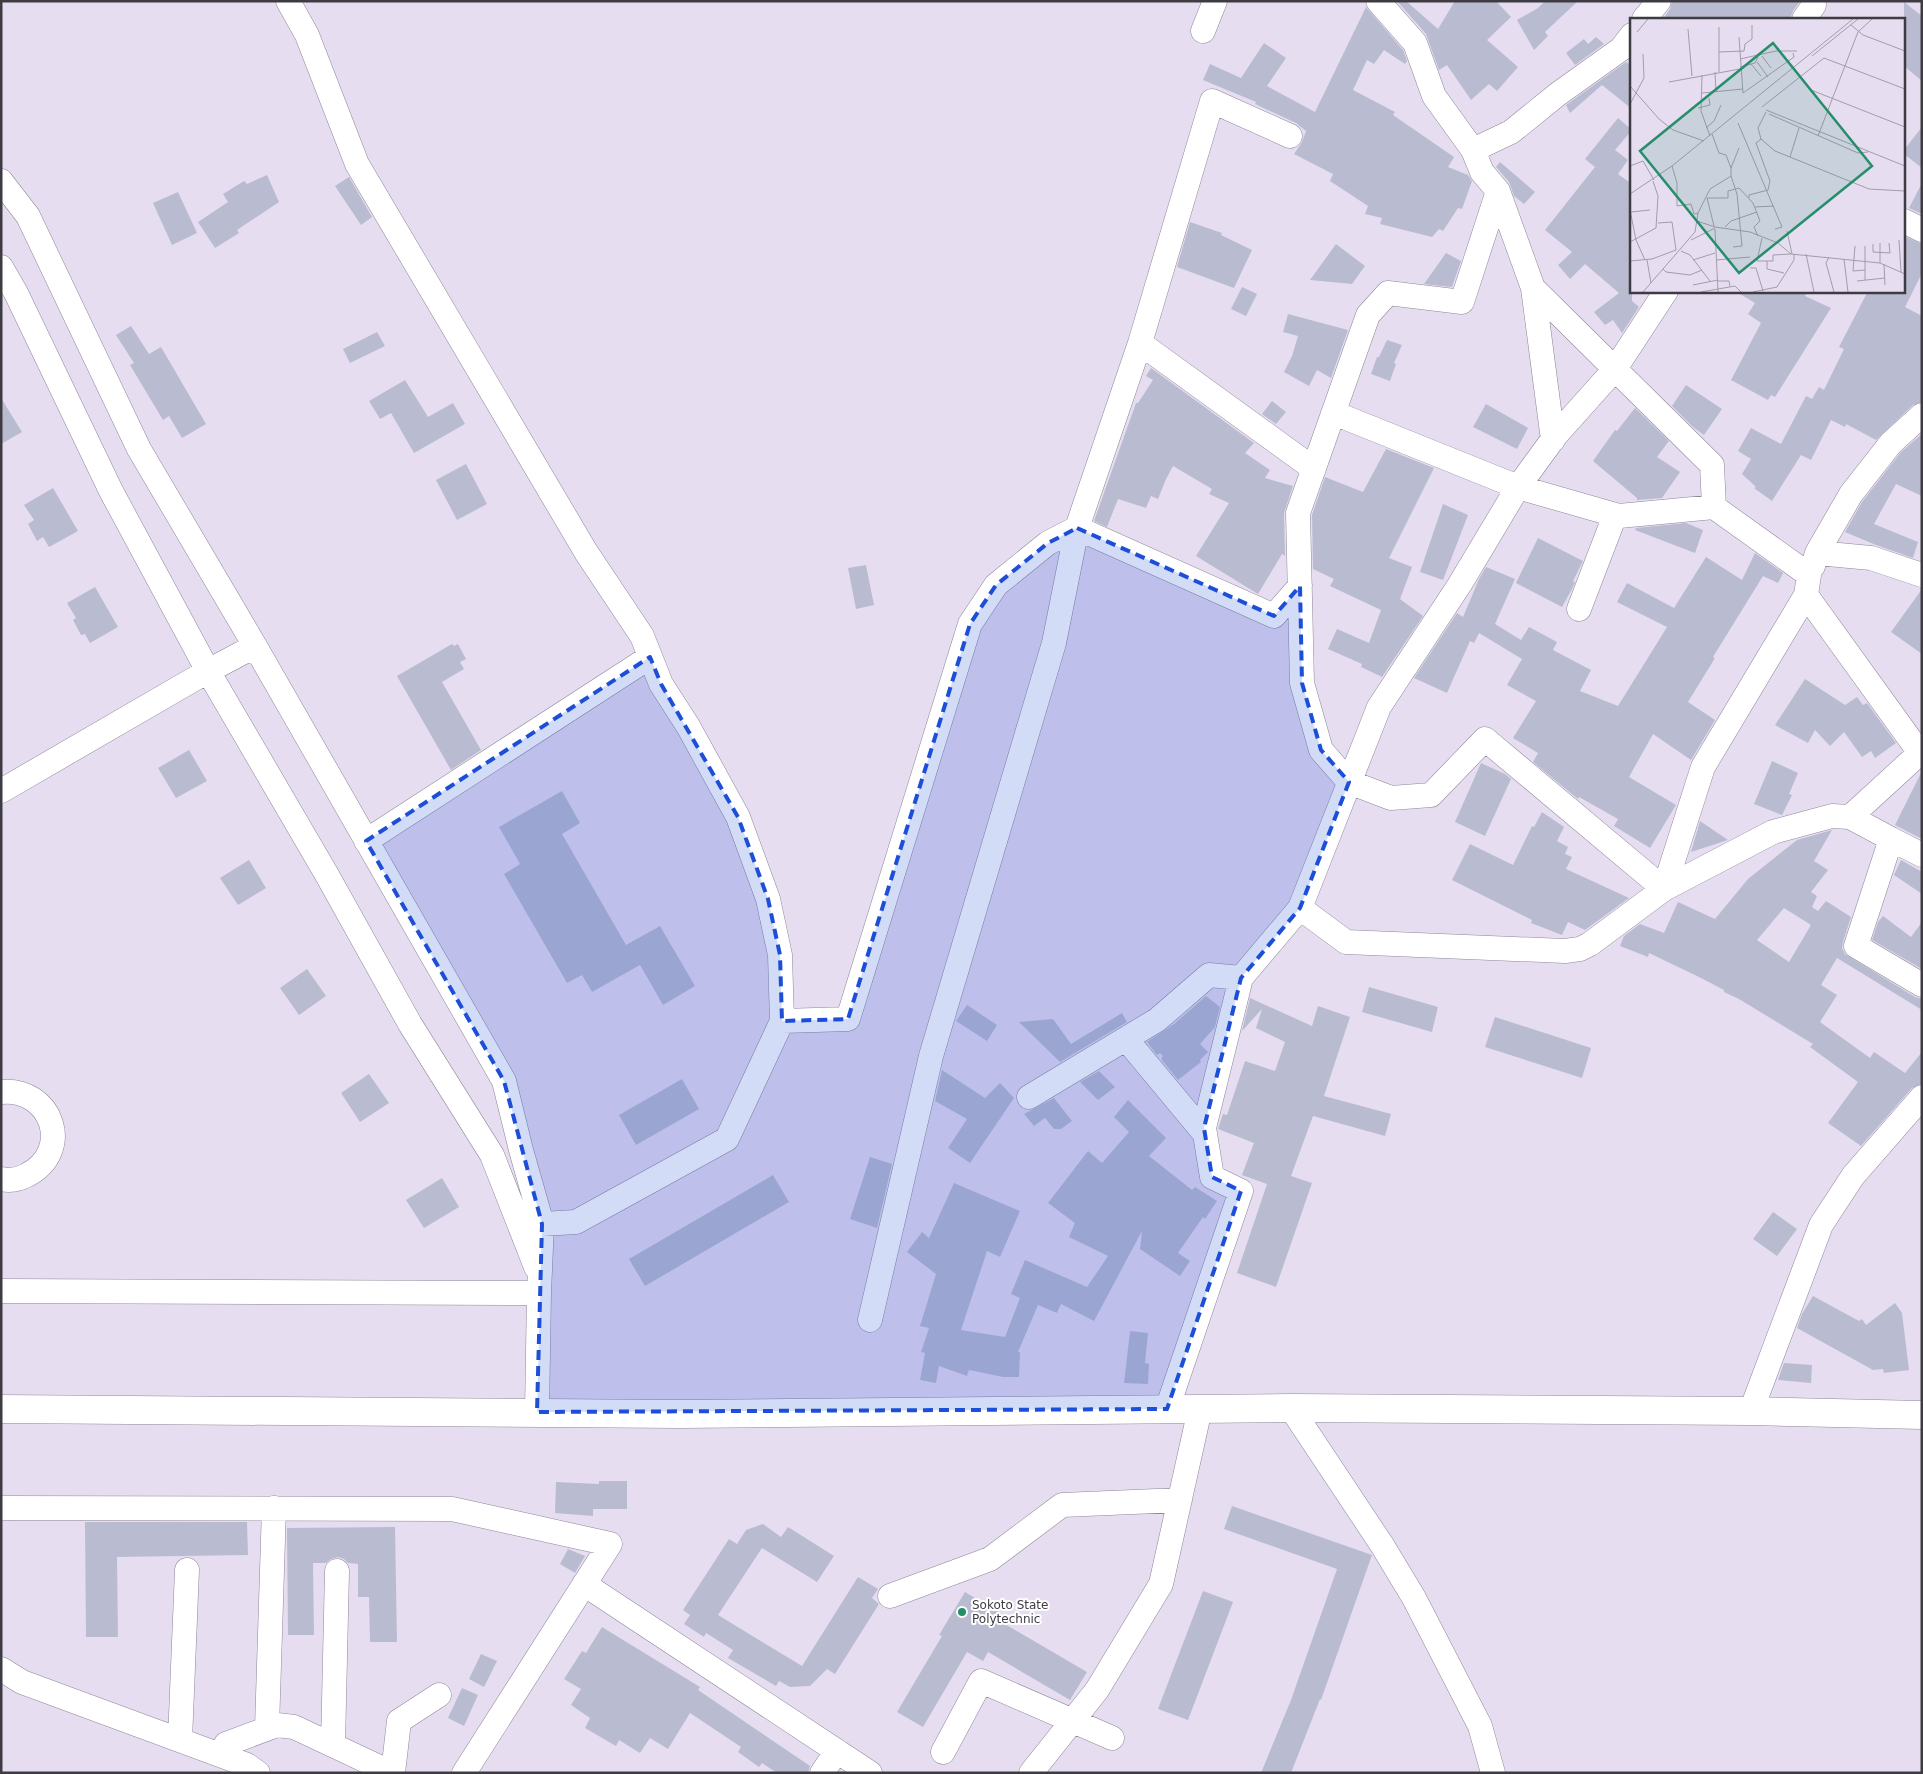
<svg xmlns="http://www.w3.org/2000/svg" width="1923" height="1774" viewBox="0 0 1923 1774" font-family="'DejaVu Sans',sans-serif">
<rect width="100%" height="100%" fill="#e6ddf1"/>
<path fill="#b9bcd0" fill-rule="evenodd" d="M 1397,1 L 1406,1 L 1438,29 L 1455,1 L 1496,1 L 1511,17 L 1487,40 L 1518,67 L 1497,91 L 1489,84 L 1471,100 L 1447,65 L 1439,70 L 1426,34 Z
M 1545,1 L 1578,1 L 1545,32 L 1548,36 L 1534,50 L 1517,20 L 1538,8 Z
M 1672,1 L 1800,1 L 1793,11 L 1790,19 L 1663,19 L 1670,9 Z
M 1904,2 L 1922,16 L 1922,81 L 1904,66 Z
M 1366,7 L 1403,50 L 1407,61 L 1405,64 L 1384,50 L 1374,64 L 1367,60 L 1353,90 L 1395,112 L 1393,115 L 1454,157 L 1448,167 L 1468,175 L 1472,181 L 1462,209 L 1458,208 L 1443,231 L 1439,229 L 1432,237 L 1380,224 L 1382,218 L 1365,214 L 1368,206 L 1330,181 L 1333,174 L 1294,154 L 1302,142 L 1306,131 L 1296,123 L 1255,104 L 1256,102 L 1203,80 L 1210,64 L 1241,78 L 1264,43 L 1286,58 L 1267,86 L 1315,112 Z
M 1596,37 L 1604,44 L 1575,65 L 1566,53 L 1584,39 L 1588,44 Z
M 1626,62 L 1632,66 L 1632,109 L 1602,85 L 1570,113 L 1566,105 Z
M 1618,118 L 1632,130 L 1615,150 L 1628,160 L 1618,174 L 1632,184 L 1632,301 L 1639,307 L 1622,333 L 1613,320 L 1605,325 L 1594,312 L 1619,293 L 1585,264 L 1570,279 L 1558,265 L 1572,252 L 1545,230 L 1595,167 L 1585,159 Z
M 1922,127 L 1922,168 L 1904,154 L 1904,150 Z
M 1500,162 L 1535,192 L 1524,204 L 1514,196 L 1509,182 L 1496,167 Z
M 267,175 L 279,202 L 237,230 L 239,233 L 215,248 L 198,222 L 228,202 L 223,194 L 244,181 L 247,184 Z
M 349,177 L 372,217 L 361,225 L 335,186 Z
M 1922,183 L 1922,214 L 1909,208 Z
M 178,192 L 197,233 L 172,245 L 153,203 Z
M 1190,222 L 1222,233 L 1221,235 L 1252,250 L 1234,288 L 1177,267 Z
M 1904,236 L 1922,244 L 1922,273 L 1905,307 L 1922,316 L 1922,402 L 1913,405 L 1876,440 L 1846,424 L 1845,427 L 1831,420 L 1811,460 L 1801,455 L 1772,501 L 1754,488 L 1756,487 L 1742,474 L 1751,459 L 1738,451 L 1751,428 L 1781,444 L 1806,396 L 1812,399 L 1819,387 L 1824,390 L 1844,349 L 1839,347 L 1868,291 L 1904,291 Z
M 1336,244 L 1365,266 L 1352,284 L 1310,280 Z
M 1446,253 L 1461,261 L 1452,287 L 1424,284 Z
M 1242,287 L 1257,294 L 1246,316 L 1231,309 Z
M 1735,291 L 1808,291 L 1805,296 L 1831,308 L 1775,397 L 1771,395 L 1768,400 L 1731,380 L 1761,323 L 1748,314 L 1755,303 Z
M 1288,314 L 1348,330 L 1331,378 L 1317,370 L 1309,386 L 1284,372 L 1292,356 L 1298,336 L 1283,332 Z
M 131,326 L 149,354 L 161,347 L 206,424 L 182,438 L 169,416 L 163,420 L 130,365 L 134,363 L 116,335 Z
M 377,332 L 385,346 L 350,363 L 343,349 Z
M 1387,340 L 1402,345 L 1394,363 L 1396,364 L 1390,381 L 1371,374 L 1377,357 L 1379,357 Z
M 1151,368 L 1254,443 L 1245,453 L 1270,470 L 1265,478 L 1293,486 L 1284,513 L 1285,556 L 1282,554 L 1258,594 L 1196,556 L 1229,503 L 1209,494 L 1212,489 L 1173,466 L 1166,479 L 1158,499 L 1151,496 L 1146,508 L 1118,499 L 1107,527 L 1094,521 L 1136,403 L 1138,403 L 1153,380 L 1146,376 Z
M 405,380 L 428,417 L 453,403 L 465,424 L 414,453 L 391,413 L 380,419 L 369,401 Z
M 1686,385 L 1722,409 L 1704,435 L 1693,427 L 1672,406 Z
M 1,398 L 22,432 L 1,444 Z
M 1272,401 L 1286,412 L 1276,424 L 1262,414 Z
M 1486,404 L 1528,428 L 1517,449 L 1473,427 Z
M 1635,408 L 1669,441 L 1657,457 L 1680,472 L 1662,498 L 1637,500 L 1637,498 L 1593,461 L 1615,430 L 1617,431 Z
M 1922,434 L 1922,496 L 1896,484 L 1874,524 L 1918,542 L 1913,558 L 1876,545 L 1845,532 L 1862,502 L 1901,452 Z
M 1386,449 L 1434,468 L 1389,558 L 1412,567 L 1400,599 L 1423,616 L 1382,677 L 1361,667 L 1362,664 L 1328,649 L 1337,629 L 1369,643 L 1381,610 L 1330,586 L 1334,579 L 1313,569 L 1312,515 L 1325,477 L 1363,492 Z
M 466,464 L 487,504 L 457,520 L 436,480 Z
M 53,488 L 78,531 L 49,547 L 43,537 L 37,541 L 28,524 L 34,520 L 24,505 Z
M 1443,504 L 1468,515 L 1443,580 L 1420,572 Z
M 1686,523 L 1703,530 L 1695,553 L 1635,530 L 1636,528 Z
M 1538,538 L 1583,561 L 1573,581 L 1575,582 L 1572,589 L 1562,607 L 1516,583 Z
M 1755,553 L 1783,573 L 1778,583 L 1763,576 L 1713,657 L 1715,658 L 1688,702 L 1715,720 L 1691,760 L 1653,734 L 1629,777 L 1676,805 L 1650,848 L 1614,826 L 1618,819 L 1579,797 L 1578,799 L 1533,762 L 1538,753 L 1513,738 L 1536,701 L 1507,685 L 1522,659 L 1479,633 L 1474,643 L 1470,641 L 1447,693 L 1414,678 L 1457,613 L 1463,617 L 1479,579 L 1486,567 L 1515,579 L 1495,624 L 1521,640 L 1529,627 L 1557,642 L 1553,650 L 1591,670 L 1580,691 L 1618,706 L 1667,627 L 1617,602 L 1627,583 L 1674,608 L 1706,557 L 1742,580 Z
M 866,565 L 874,605 L 856,609 L 848,568 Z
M 95,587 L 118,627 L 90,643 L 85,634 L 81,635 L 73,620 L 76,618 L 67,603 Z
M 1922,589 L 1922,654 L 1891,632 Z
M 452,644 L 454,646 L 458,644 L 466,659 L 460,662 L 464,669 L 442,682 L 481,750 L 451,770 L 397,676 Z
M 1805,679 L 1845,705 L 1857,697 L 1863,705 L 1867,703 L 1896,743 L 1875,758 L 1871,751 L 1862,757 L 1844,732 L 1830,746 L 1815,730 L 1808,743 L 1775,725 Z
M 189,750 L 207,781 L 176,798 L 158,768 Z
M 1772,761 L 1798,773 L 1789,794 L 1792,795 L 1782,815 L 1754,804 Z
M 1481,763 L 1505,774 L 1511,779 L 1485,836 L 1455,822 Z
M 1922,771 L 1922,839 L 1895,825 Z
M 562,791 L 580,823 L 562,834 L 626,945 L 660,926 L 695,986 L 663,1005 L 640,965 L 592,992 L 582,975 L 567,983 L 504,874 L 520,864 L 499,827 Z
M 1542,812 L 1564,827 L 1557,841 L 1568,847 L 1565,854 L 1572,857 L 1566,869 L 1629,898 L 1585,930 L 1568,922 L 1562,935 L 1531,923 L 1532,920 L 1452,880 L 1470,844 L 1513,865 L 1532,826 L 1534,827 Z
M 1700,821 L 1728,840 L 1691,852 Z
M 1832,830 L 1814,861 L 1828,870 L 1811,892 L 1817,896 L 1812,907 L 1818,911 L 1826,901 L 1851,917 L 1843,942 L 1842,948 L 1845,954 L 1915,997 L 1922,999 L 1922,1010 L 1837,958 L 1821,985 L 1837,995 L 1820,1022 L 1870,1058 L 1874,1052 L 1905,1073 L 1922,1052 L 1922,1084 L 1912,1088 L 1861,1146 L 1828,1123 L 1858,1082 L 1810,1047 L 1813,1044 L 1739,999 L 1724,992 L 1724,990 L 1699,977 L 1649,953 L 1648,957 L 1620,946 L 1624,936 L 1640,924 L 1664,933 L 1678,902 L 1715,919 L 1748,879 L 1797,840 ZM 1784,908 L 1811,925 L 1789,962 L 1757,940 Z
M 249,860 L 266,888 L 238,905 L 220,878 Z
M 1901,860 L 1922,872 L 1922,894 L 1894,875 Z
M 1883,916 L 1911,937 L 1922,922 L 1922,969 L 1872,940 L 1878,922 Z
M 307,969 L 326,996 L 299,1015 L 280,988 Z
M 1369,987 L 1438,1007 L 1432,1032 L 1362,1012 Z
M 1206,996 L 1220,1007 L 1215,1027 L 1200,1044 L 1208,1052 L 1200,1060 L 1201,1062 L 1178,1080 L 1161,1059 L 1163,1056 L 1160,1053 L 1157,1055 L 1147,1042 L 1174,1024 Z
M 1250,998 L 1312,1026 L 1318,1006 L 1350,1017 L 1324,1096 L 1391,1114 L 1385,1136 L 1313,1116 L 1291,1176 L 1312,1183 L 1276,1287 L 1237,1273 L 1267,1184 L 1242,1175 L 1254,1143 L 1218,1129 L 1223,1114 L 1227,1115 L 1245,1061 L 1275,1071 L 1285,1042 L 1256,1028 L 1262,1009 L 1242,1031 Z
M 967,1005 L 997,1025 L 987,1041 L 956,1021 Z
M 1122,1013 L 1127,1022 L 1060,1062 L 1019,1022 L 1053,1019 L 1071,1044 Z
M 1495,1017 L 1591,1048 L 1582,1078 L 1485,1047 Z
M 942,1070 L 985,1098 L 1000,1083 L 1014,1098 L 970,1163 L 948,1148 L 967,1119 L 935,1101 Z
M 1099,1071 L 1115,1087 L 1098,1100 L 1080,1082 Z
M 369,1074 L 389,1103 L 360,1122 L 341,1093 Z
M 682,1079 L 699,1109 L 636,1145 L 619,1115 Z
M 1054,1098 L 1072,1121 L 1061,1129 L 1054,1129 L 1045,1118 L 1034,1126 L 1024,1114 Z
M 1128,1100 L 1166,1138 L 1149,1156 L 1192,1190 L 1195,1187 L 1217,1201 L 1205,1219 L 1203,1217 L 1178,1253 L 1190,1261 L 1180,1276 L 1140,1249 L 1142,1231 L 1094,1321 L 1061,1304 L 1057,1313 L 1038,1305 L 1018,1352 L 1020,1352 L 1019,1377 L 1003,1377 L 969,1370 L 967,1376 L 939,1366 L 936,1383 L 920,1380 L 925,1353 L 921,1352 L 929,1328 L 920,1326 L 936,1274 L 907,1252 L 922,1232 L 929,1238 L 954,1183 L 1020,1211 L 1000,1257 L 987,1251 L 961,1330 L 1005,1337 L 1020,1298 L 1011,1294 L 1025,1260 L 1087,1287 L 1108,1256 L 1069,1237 L 1075,1223 L 1048,1203 L 1088,1151 L 1102,1163 L 1129,1132 L 1114,1117 Z
M 870,1157 L 892,1164 L 877,1228 L 850,1219 Z
M 773,1175 L 789,1202 L 645,1286 L 629,1259 Z
M 442,1178 L 459,1207 L 424,1228 L 406,1200 Z
M 1773,1212 L 1797,1229 L 1777,1256 L 1753,1239 Z
M 1813,1296 L 1859,1321 L 1862,1319 L 1866,1325 L 1895,1303 L 1902,1313 L 1909,1370 L 1884,1373 L 1883,1369 L 1873,1370 L 1797,1328 L 1802,1314 Z
M 1130,1331 L 1148,1333 L 1145,1363 L 1149,1364 L 1148,1384 L 1124,1383 Z
M 1784,1363 L 1812,1365 L 1811,1383 L 1778,1380 Z
M 599,1481 L 627,1481 L 627,1509 L 593,1509 L 593,1516 L 555,1513 L 556,1482 L 599,1484 Z
M 1232,1506 L 1372,1555 L 1321,1700 L 1320,1699 L 1291,1773 L 1261,1773 L 1291,1700 L 1337,1569 L 1224,1529 Z
M 85,1522 L 247,1522 L 248,1555 L 117,1557 L 118,1637 L 86,1637 Z
M 763,1524 L 781,1537 L 788,1527 L 834,1556 L 817,1582 L 762,1548 L 718,1615 L 802,1666 L 858,1577 L 878,1589 L 872,1598 L 879,1604 L 835,1674 L 827,1669 L 810,1686 L 790,1687 L 779,1681 L 776,1686 L 728,1658 L 733,1650 L 706,1633 L 704,1637 L 684,1624 L 690,1615 L 683,1610 L 729,1539 L 737,1544 L 746,1530 Z
M 395,1527 L 397,1642 L 370,1642 L 369,1597 L 358,1597 L 358,1564 L 348,1563 L 344,1559 L 338,1557 L 331,1559 L 326,1563 L 313,1563 L 314,1635 L 288,1635 L 287,1528 Z
M 568,1549 L 585,1556 L 575,1573 L 560,1564 Z
M 1203,1591 L 1233,1602 L 1188,1720 L 1158,1709 Z
M 965,1592 L 1007,1617 L 1003,1623 L 1087,1672 L 1070,1700 L 988,1652 L 983,1661 L 967,1652 L 923,1727 L 897,1712 L 942,1636 L 939,1635 Z
M 602,1627 L 700,1687 L 698,1690 L 810,1766 L 808,1773 L 777,1773 L 762,1763 L 759,1767 L 738,1752 L 741,1747 L 690,1713 L 668,1749 L 650,1738 L 640,1753 L 619,1740 L 616,1746 L 585,1728 L 590,1718 L 571,1705 L 581,1689 L 564,1679 L 582,1651 L 586,1653 Z
M 481,1654 L 497,1661 L 484,1687 L 469,1679 Z
M 462,1688 L 478,1695 L 464,1726 L 448,1718 Z"/>
<g fill="none" stroke-linecap="round" stroke-linejoin="round">
<g stroke="#8f8698" stroke-width="25">
<path id="minor" d="M 288,1 L 307,35 L 357,164 L 586,552 L 642,636 L 661,684 L 688,726 L 738,817 L 768,899 L 780,955 L 782,1021 L 727,1139 L 576,1222 L 542,1224
M 1378,1 L 1415,43 L 1434,96 L 1473,150 L 1482,172 L 1498,191 L 1533,288 L 1712,465 L 1714,507 L 1809,575 L 1806,595 L 1920,753
M 1644,19 L 1659,1
M 1804,19 L 1814,5
M 1203,31 L 1215,1
M 1473,150 L 1511,132 L 1558,94 L 1621,49 L 1632,35
M 1,181 L 28,216 L 139,449 L 255,646 L 504,1081 L 521,1150 L 542,1224 L 539,1293 L 537,1412
M 1498,191 L 1462,302 L 1388,293 L 1368,315 L 1298,513 L 1302,683 L 1321,750 L 1349,782 L 1391,798 L 1431,795 L 1485,739 L 1664,889 L 1703,767 L 1806,595
M 1904,221 L 1922,230
M 1,267 L 16,293 L 111,491 L 208,671 L 327,875 L 410,1024 L 492,1155 L 536,1267
M 1533,288 L 1553,440
M 1140,343 L 1314,469
M 1334,413 L 1518,487 L 1619,516 L 1714,507
M 1817,553 L 1851,494 L 1891,443 L 1922,415
M 1813,566 L 1817,553 L 1871,558 L 1922,575
M 1579,609 L 1615,515
M 1,791 L 208,671 L 255,646
M 1850,817 L 1891,839 L 1856,946 L 1922,985
M 1891,839 L 1922,855
M 366,841 L 650,657
M 1300,908 L 1379,707 L 1460,584 L 1518,487 L 1556,435 L 1615,369 L 1666,291
M 782,1021 L 848,1019 L 970,624 L 996,585 L 1048,543 L 1077,528 L 1274,616 L 1300,586
M 1126,1039 L 1205,1134
M 1,1092 C 52,1087 74,1151 27,1175 C 20,1179 10,1181 1,1179
M 1029,1097 L 1157,1020 L 1209,975 L 1241,978
M 1,1291 L 539,1293
M 870,1320 L 931,1056 L 1054,643 L 1077,528 L 1140,343 L 1212,101 L 1290,136
M 1291,1408 L 1382,1545 L 1414,1598 L 1480,1726 L 1493,1773
M 1167,1409 L 1241,1191 L 1212,1177 L 1204,1128 L 1241,978 L 1300,908 L 1346,942 L 1565,951 L 1580,949 L 1590,944 L 1664,889 L 1773,832 L 1832,816 L 1850,817 L 1922,751
M 1751,1411 L 1821,1225 L 1853,1176 L 1922,1097
M 1,1508 L 452,1509 L 610,1544 L 464,1773
M 584,1584 L 870,1773
M 890,1596 L 990,1559 L 1062,1505 L 1180,1500
M 1,1669 L 22,1682 L 247,1765 L 258,1773
M 267,1728 L 274,1508
M 180,1740 L 187,1570
M 333,1745 L 337,1571
M 943,1752 L 981,1681 L 1112,1738
M 221,1755 L 226,1744 L 277,1725 L 294,1727 L 392,1773
M 393,1773 L 399,1721 L 439,1695
M 822,1773 L 837,1751
M 1031,1773 L 1097,1690 L 1161,1584 L 1200,1409"/>
</g>
<g stroke="#8f8698" stroke-width="29">
<path id="tertiary" d="M 1,1409 L 680,1414 L 1291,1408 L 1751,1411 L 1922,1415"/>
</g>
<use href="#minor" stroke="#fff" stroke-width="24"/>
<use href="#tertiary" stroke="#fff" stroke-width="28"/>
</g>
<path fill="#1d4ed8" fill-opacity="0.2" stroke="#1d4ed8" stroke-width="4" stroke-dasharray="10 6" stroke-linejoin="round" d="M 1077,528 L 1274,616 L 1300,586 L 1302,683 L 1321,750 L 1349,782 L 1300,908 L 1241,978 L 1204,1128 L 1212,1177 L 1241,1191 L 1167,1409 L 537,1412 L 542,1224 L 504,1081 L 366,841 L 650,657 L 661,684 L 738,817 L 768,899 L 780,955 L 782,1021 L 848,1019 L 970,624 L 996,585 L 1048,543 Z"/>
<circle fill="#268e6b" stroke="#fff" stroke-width="2" cx="962" cy="1612" r="5"/>
<g text-anchor="middle" stroke-width="4" stroke-linejoin="round" paint-order="stroke">
<g font-size="12" fill="#3e3b43" stroke="#fff" text-anchor="start">
<text x="972" y="1609">Sokoto State<tspan x="972" dy="14">Polytechnic</tspan></text>
</g>
</g>
<g transform="translate(1630 18)">
<rect width="275" height="275" fill="#e6ddf1"/>
<path fill="none" stroke="#a39cab" stroke-width="1" d="M 221,7 L 233,17 L 275,33M 89,9 L 89,54M 58,11 L 62,58M 7,14 L 18,1M 109,19 L 113,75 L 164,39 L 163,35M 89,34 L 114,33 L 115,26 L 122,21 L 122,7M 132,38 L 141,50M 182,38 L 228,1M 110,41 L 146,33 L 167,33M 127,44 L 138,59M 121,46 L 131,58M 110,49 L 125,45 L 128,39M 85,54 L 86,74M 72,57 L 71,93 L 80,118M 39,64 L 110,51M 0,68 L 29,101 L 43,112 L 74,123M 181,72 L 275,109M 72,75 L 113,71M 0,86 L 14,60 L 13,36M 132,89 L 194,40 L 275,71M 68,90 L 80,87 L 79,80M 136,92 L 275,148M 136,94 L 128,110 L 131,121 L 145,133 L 239,171 L 275,173M 139,96 L 228,135 L 238,134M 108,105 L 152,209 L 145,211M 76,110 L 84,103 L 91,87M 188,118 L 228,14 L 242,1M 160,139 L 169,110M 0,148 L 13,143 L 24,162M 42,148 L 47,165 L 47,188 L 61,186 L 64,196 L 68,195M 101,150 L 109,130M 101,158 L 107,176 L 112,228 L 103,229M 0,176 L 42,148 L 223,1M 119,180 L 119,177 L 138,172 L 140,163 L 126,125 L 131,121M 125,189 L 144,188M 0,192 L 6,222 L 15,242M 1,194 L 20,192M 67,203 L 85,209 L 120,214 L 148,225 L 161,236 L 250,245 L 275,256M 28,205 L 42,204 L 46,232M 84,208 L 77,180 L 98,180 L 98,173 L 109,170 L 123,185 L 130,203 L 124,209 L 128,218M 95,209 L 101,203 L 127,194M 85,211 L 88,274M 157,213 L 162,236M 132,220 L 127,243 L 143,243 L 143,237 L 161,236M 61,222 L 85,210M 269,222 L 271,254M 0,224 L 26,210 L 28,178 L 23,163M 243,226 L 243,234 L 260,235 L 259,225M 225,228 L 223,253 L 235,252M 51,233 L 60,237 L 80,263M 176,236 L 184,274M 199,239 L 196,245 L 204,274M 214,241 L 218,274M 17,242 L 21,265M 63,242 L 85,235M 86,242 L 120,239M 0,243 L 22,241 L 46,232M 137,243 L 137,251 L 154,255M 250,245 L 250,225M 254,246 L 255,267M 120,250 L 126,250 L 133,273M 33,251 L 36,254 L 60,257 L 72,252M 235,262 L 235,228M 88,263 L 99,263 L 100,268M 227,263 L 255,260M 63,267 L 88,262M 13,274 L 65,214 L 68,195 L 80,171 L 101,158 L 101,150 L 96,137 L 89,135 L 82,116M 71,274 L 105,268 L 111,274M 123,274 L 147,269 L 164,242 L 164,236"/>
<path fill="#268e6b" fill-opacity="0.15" stroke="#268e6b" stroke-width="2.5" d="M 143,25 L 242,148 L 109,255 L 10,133 Z"/>
<rect width="275" height="275" fill="none" stroke="#3e3b43" stroke-width="2.5"/>
</g>
<rect width="1923" height="1774" fill="none" stroke="#3e3b43" stroke-width="5"/>
</svg>
